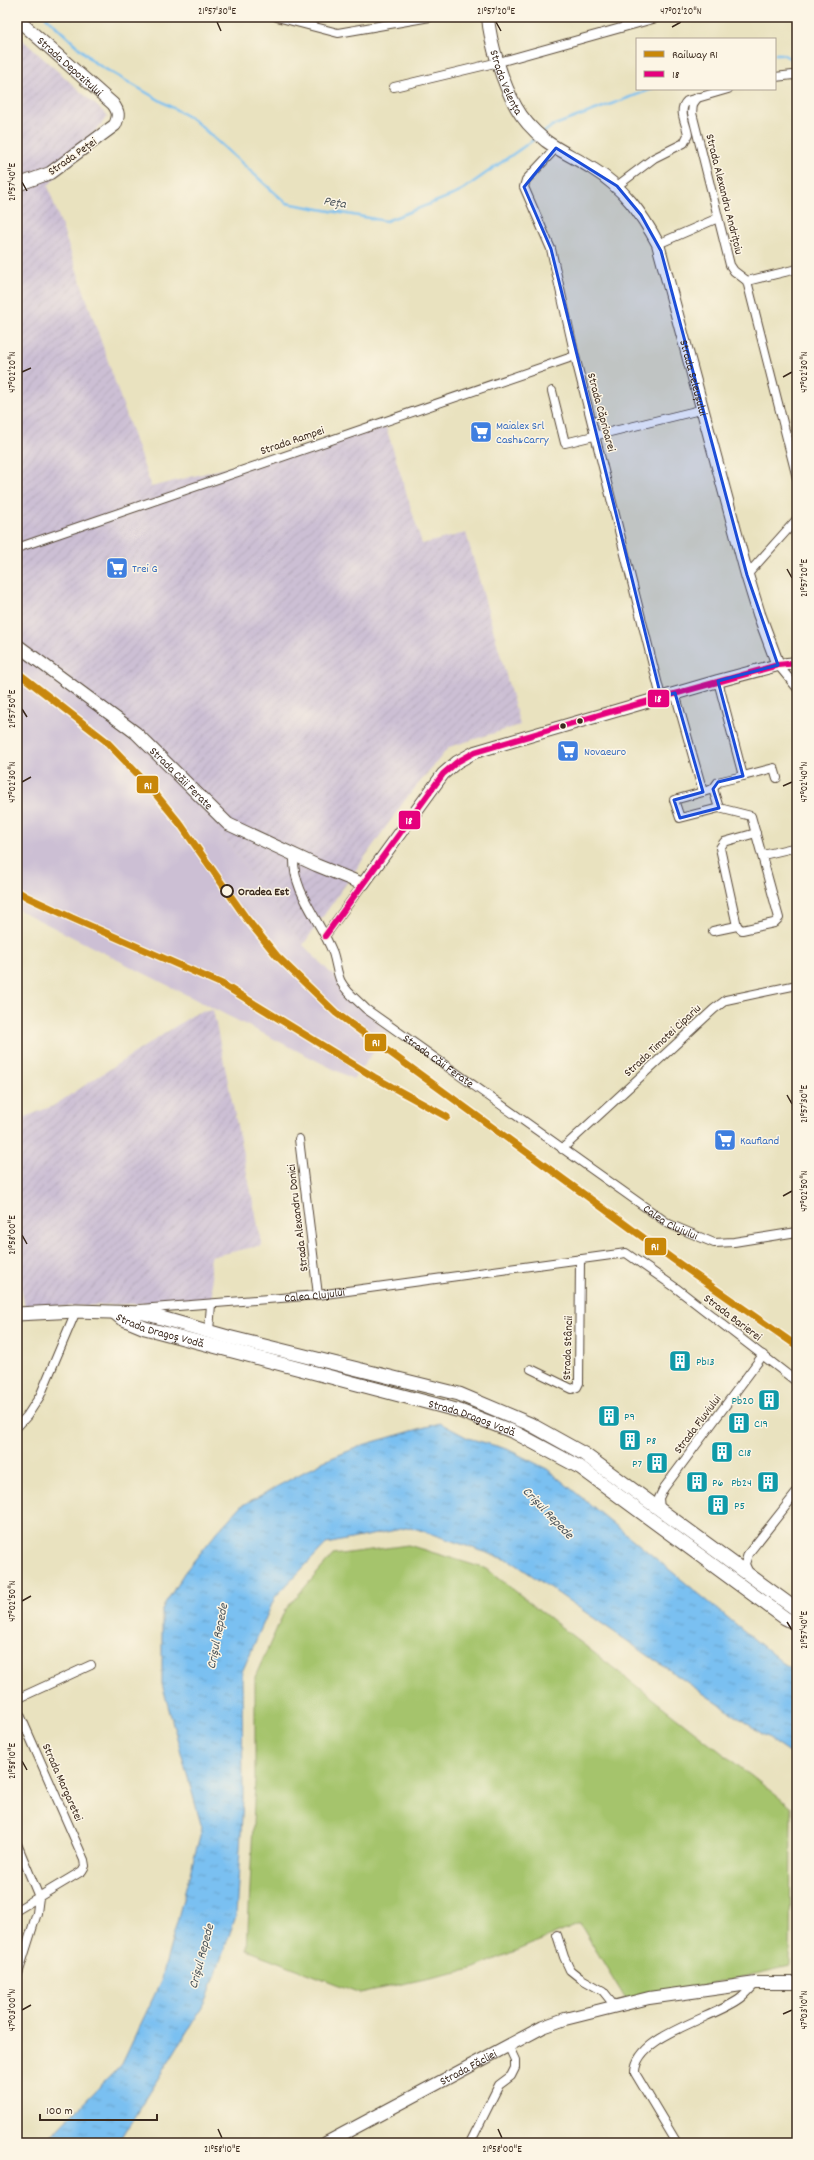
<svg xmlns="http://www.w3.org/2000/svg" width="814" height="2160" viewBox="0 0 814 2160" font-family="Dekko,sans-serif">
<defs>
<pattern id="industrial-furrows" width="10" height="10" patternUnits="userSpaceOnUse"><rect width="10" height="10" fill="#ccbfd4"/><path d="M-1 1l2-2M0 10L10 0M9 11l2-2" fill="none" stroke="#b0a4b6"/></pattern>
<pattern id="water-ripples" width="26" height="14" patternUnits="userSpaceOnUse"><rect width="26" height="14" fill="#7ac0f1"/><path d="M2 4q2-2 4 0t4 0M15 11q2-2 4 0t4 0" fill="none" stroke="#659cc3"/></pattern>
</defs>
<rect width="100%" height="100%" fill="#fcf5e5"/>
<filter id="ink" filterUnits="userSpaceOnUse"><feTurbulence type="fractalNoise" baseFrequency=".025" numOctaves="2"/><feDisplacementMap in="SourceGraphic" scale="8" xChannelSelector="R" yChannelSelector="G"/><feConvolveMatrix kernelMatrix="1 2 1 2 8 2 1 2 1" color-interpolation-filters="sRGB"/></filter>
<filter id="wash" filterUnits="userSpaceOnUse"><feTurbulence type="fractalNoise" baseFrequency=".012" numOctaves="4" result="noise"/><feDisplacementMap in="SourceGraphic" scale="16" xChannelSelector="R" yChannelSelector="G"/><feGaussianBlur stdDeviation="0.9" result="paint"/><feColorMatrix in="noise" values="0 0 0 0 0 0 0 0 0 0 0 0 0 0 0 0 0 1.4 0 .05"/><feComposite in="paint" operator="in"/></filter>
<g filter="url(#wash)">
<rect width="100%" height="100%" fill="#e9e2bf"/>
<path fill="url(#industrial-furrows)" d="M 17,35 L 108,116 L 48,186 L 151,487 L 386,427 L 422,544 L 466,533 L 520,725 L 449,747 L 405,800 L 303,945 L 230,845 L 168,770 L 17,648 Z
M 213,1010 L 262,1245 L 210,1257 L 213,1301 L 25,1308 L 17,1267 L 17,1120 L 53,1106 L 196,1013 Z"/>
<path fill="#ccbfd4" d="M 17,648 L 116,724 L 168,770 L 230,845 L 303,945 L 389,1032 L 353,1079 L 17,909 Z"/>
<path fill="#a5c46c" stroke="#707745" d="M 408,1545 L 487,1569 L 791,1807 L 790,1966 L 628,2003 L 580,1924 L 472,1969 L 360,1993 L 247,1950 L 255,1782 L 255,1677 L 285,1610 L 333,1555 Z"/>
<path fill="url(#water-ripples)" stroke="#5a7588" d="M 440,1423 L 468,1438 L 507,1449 L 547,1469 L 783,1663 L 797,1672 L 797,1758 L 511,1561 L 411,1527 L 326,1544 L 275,1597 L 242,1672 L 243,1800 L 236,1916 L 206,2001 L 118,2143 L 44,2143 L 122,2064 L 161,1981 L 202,1828 L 162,1684 L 162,1609 L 184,1573 L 218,1531 L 241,1506 L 324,1461 L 366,1444 Z"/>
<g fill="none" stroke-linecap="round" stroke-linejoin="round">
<path stroke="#7ac0f1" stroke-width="2.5" d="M 46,17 L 95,63 L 194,120 L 286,203 L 386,221 L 458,193 L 536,138
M 775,54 L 782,54 L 797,62
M 542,134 L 552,126 L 652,89"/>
</g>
</g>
<g filter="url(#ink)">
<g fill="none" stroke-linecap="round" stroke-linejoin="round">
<g stroke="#554636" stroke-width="10">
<g id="street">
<path d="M 277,17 L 338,33 L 430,17"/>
<path d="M 775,77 L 793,75 L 797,77"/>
<path d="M 394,87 L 499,62 L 660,17"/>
<path d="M 698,97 L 693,104 L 692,113 L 730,265 L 734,271 L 747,281 L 797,478"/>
<path d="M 556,148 L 526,180 L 524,187 L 551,249 L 575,356 L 661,697"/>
<path d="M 617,186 L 654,158 L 684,143 L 688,135 C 687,124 677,110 687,101 L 728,89"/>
<path d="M 658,244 L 718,218"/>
<path d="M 747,281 L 797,269"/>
<path d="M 552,391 L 565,443 L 704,409"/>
<path d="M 17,548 L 575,356"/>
<path d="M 747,575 L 797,519"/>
<path d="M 778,665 L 797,688"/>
<path d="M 675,693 L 703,792 L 713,789 L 719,808"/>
<path d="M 743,776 L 774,768 L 777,778"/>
<path d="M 713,789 L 718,782 L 743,776 L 718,681"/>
<path d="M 703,792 L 674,800 L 680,818 L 719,808 L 751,816 L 779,918 L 774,923 L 742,930 L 737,926 L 713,931"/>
<path id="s1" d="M 294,855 C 292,893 320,919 333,953 C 336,962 337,974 341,982 C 347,993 358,1001 366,1009 L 669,1224 L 714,1243 L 734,1242 L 797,1232"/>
<path d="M 763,855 L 797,847"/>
<path d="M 737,926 L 720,848 L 724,842 L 756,833"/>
<path d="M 325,936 L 363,884"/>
<path d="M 299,1139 L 318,1295"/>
<path d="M 562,1149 L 714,1009 L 726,1000 L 797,985"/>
<path id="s2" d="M 140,1309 L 318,1295 L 626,1253 L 676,1288 L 797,1382"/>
<path d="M 209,1331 L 211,1304"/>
<path d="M 531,1369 L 572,1389 L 577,1387 L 579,1383 L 580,1259"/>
<path d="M 17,1427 L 27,1416 L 40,1396 L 76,1311"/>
<path d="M 660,1510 L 659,1498 L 664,1488 L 763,1355"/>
<path d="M 749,1573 L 745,1564 L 748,1554 L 797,1492"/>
<path d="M 17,1699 L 91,1665"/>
<path d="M 17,1708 L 84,1860 L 85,1866 L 82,1871 L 17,1910"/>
<path d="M 17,1844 L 39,1897 L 37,1913 L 17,1977"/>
<path d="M 557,1935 L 564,1957 L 570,1970 L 580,1978 L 603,1991 L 615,2006"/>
<path d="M 470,2143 L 499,2085 L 511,2076 L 515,2068 L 515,2060 L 508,2045"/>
<path d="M 677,2143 L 635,2073 C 634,2035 716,2018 741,1998 C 746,1994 751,1988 756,1983"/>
</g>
</g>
<g stroke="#554636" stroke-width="14">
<g id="secondary">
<path id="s3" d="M 488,17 C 490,43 503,84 516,107 C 523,120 535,132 546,141 C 561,152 578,159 593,169 C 623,187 642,214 658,244 L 747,575 L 759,614 L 778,665"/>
<path id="s4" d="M 17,19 L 113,104 C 119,112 119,116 115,125 L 50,173 L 17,185"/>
<path id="s5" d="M 17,645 L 136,733 L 228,824 L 316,865 L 363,884 L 443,774 L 457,762 L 475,752 L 718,681 L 778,665 L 797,663"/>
<path id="s6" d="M 326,2143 L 543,2027 L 565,2019 L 649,1998 L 756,1983 L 797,1983"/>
</g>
</g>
<g stroke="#554636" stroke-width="15">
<g id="primary">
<path id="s7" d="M 115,1313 L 121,1318 L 145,1328 L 460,1411 L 514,1432 L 581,1468 L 785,1618 L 797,1624"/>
<path d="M 17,1314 L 76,1311 L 144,1313 L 228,1337 L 459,1394 L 530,1424 L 584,1454 L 797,1610"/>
</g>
</g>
<use href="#street" stroke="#fff" stroke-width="8"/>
<use href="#secondary" stroke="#fff" stroke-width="12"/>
<use href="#primary" stroke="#fff" stroke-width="13"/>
<g stroke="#fcf5e5" stroke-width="9">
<path id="bus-1" d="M 325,936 L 443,774 L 457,762 L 475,752 L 606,713 L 778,665 L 797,663"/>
</g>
<use href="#bus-1" stroke="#e5007d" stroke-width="6"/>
<g stroke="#fcf5e5" stroke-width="10">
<path id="rail-1" d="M 17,672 L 106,741 L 149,786 L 181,825 L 246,918 L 277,956 L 336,1013 L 674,1260 L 797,1346
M 17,891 L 27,897 L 72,918 L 222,984 L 374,1077 L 447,1117"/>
</g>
<use href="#rail-1" stroke="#c88708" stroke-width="7"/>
</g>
</g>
<path fill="#1d4ed8" fill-opacity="0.2" stroke="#1d4ed8" stroke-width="3" stroke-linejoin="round" d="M 556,148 L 617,186 L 641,215 L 661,251 L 747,575 L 778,665 L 718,681 L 743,776 L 718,782 L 713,789 L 719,808 L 680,818 L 674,800 L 703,792 L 675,693 L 661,697 L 551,249 L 524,187 Z"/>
<path fill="none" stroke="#3b2a1e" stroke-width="1.5" d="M 217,22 L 221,31M 496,22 L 501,31M 672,27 L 681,22M 22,182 L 27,191M 22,372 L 31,368M 783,377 L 792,372M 787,569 L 792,578M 22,709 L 27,717M 22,782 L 31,777M 783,786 L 792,782M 787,1095 L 792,1104M 783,1196 L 792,1191M 22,1235 L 27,1244M 22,1601 L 31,1596M 787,1622 L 792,1630M 22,1761 L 27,1770M 22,2010 L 31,2005M 783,2014 L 792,2010M 218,2129 L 222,2138M 498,2129 L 502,2138"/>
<defs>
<g id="supermarket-square" transform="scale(1.15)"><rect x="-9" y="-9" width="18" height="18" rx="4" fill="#3f7fe0" stroke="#fcf5e5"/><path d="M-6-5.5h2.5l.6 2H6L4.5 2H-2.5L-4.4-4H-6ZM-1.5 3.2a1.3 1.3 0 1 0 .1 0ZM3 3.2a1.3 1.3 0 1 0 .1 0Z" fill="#fff"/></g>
<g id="building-square" transform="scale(1.15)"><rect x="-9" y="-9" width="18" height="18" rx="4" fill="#0f9aa8" stroke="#fcf5e5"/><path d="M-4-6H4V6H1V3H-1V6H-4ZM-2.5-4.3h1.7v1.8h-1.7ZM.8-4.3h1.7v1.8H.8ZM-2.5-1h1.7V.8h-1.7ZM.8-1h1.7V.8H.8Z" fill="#fff"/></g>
</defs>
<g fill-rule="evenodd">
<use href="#supermarket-square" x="481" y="432"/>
<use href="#supermarket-square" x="117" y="568"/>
<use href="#supermarket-square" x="568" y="751"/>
<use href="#supermarket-square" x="725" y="1140"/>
<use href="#building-square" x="680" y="1361"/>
<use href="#building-square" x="769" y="1400"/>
<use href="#building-square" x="609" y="1416"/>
<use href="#building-square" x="739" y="1423"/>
<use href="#building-square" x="630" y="1440"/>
<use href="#building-square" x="722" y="1452"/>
<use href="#building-square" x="657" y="1463"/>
<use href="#building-square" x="697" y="1482"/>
<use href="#building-square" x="768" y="1482"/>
<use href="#building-square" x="718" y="1505"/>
</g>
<g fill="#3b2a1e" stroke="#fcf5e5" stroke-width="1.5">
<circle cx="580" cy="721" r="3.5"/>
<circle cx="563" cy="726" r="3.5"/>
</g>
<circle fill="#fcf5e5" stroke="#3b2a1e" stroke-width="2" cx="227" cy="891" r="6"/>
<g text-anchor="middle" stroke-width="3" stroke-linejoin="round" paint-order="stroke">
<g font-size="12" fill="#3b2a1e" stroke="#fcf5e5">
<text dy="4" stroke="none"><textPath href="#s4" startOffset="71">Strada Depozitului</textPath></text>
<text dy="4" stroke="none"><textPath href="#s3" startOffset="68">Strada Velența</textPath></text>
<text transform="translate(72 156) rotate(-35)" y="4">Strada Peței</text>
<text transform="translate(725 194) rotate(76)" y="4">Strada Alexandru Andrițoiu</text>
<text dy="4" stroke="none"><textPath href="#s3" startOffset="434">Strada Seleușului</textPath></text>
<text transform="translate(602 412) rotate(75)" y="4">Strada Căprioarei</text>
<text transform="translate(292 440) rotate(-19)" y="4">Strada Rampei</text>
<text dy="4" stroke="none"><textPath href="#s5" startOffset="212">Strada Căii Ferate</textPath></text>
<text transform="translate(662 1040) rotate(-43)" y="4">Strada Timotei Cipariu</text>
<text dy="4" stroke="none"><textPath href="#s1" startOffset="263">Strada Căii Ferate</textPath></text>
<text transform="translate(297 1218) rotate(-97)" y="4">Strada Alexandru Donici</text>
<text dy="4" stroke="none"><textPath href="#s1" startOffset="546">Calea Clujului</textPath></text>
<text dy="4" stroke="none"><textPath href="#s2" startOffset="175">Calea Clujului</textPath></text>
<text transform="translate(733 1317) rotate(37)" y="4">Strada Barierei</text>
<text dy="4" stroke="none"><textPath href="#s7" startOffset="49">Strada Dragoș Vodă</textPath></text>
<text transform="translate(567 1348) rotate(-88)" y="4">Strada Stâncii</text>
<text dy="4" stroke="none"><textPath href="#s7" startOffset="373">Strada Dragoș Vodă</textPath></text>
<text transform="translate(697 1424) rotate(-53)" y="4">Strada Fluviului</text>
<text transform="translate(63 1782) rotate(66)" y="4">Strada Margaretei</text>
<text dy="4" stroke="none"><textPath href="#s6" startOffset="161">Strada Făcliei</textPath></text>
</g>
<g font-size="12" fill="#366cbe" stroke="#fcf5e5" text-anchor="start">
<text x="496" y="429">Maialex Srl<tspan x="496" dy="14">Cash&amp;Carry</tspan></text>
<text x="132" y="572">Trei G</text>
<text x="584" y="755">Novaeuro</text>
<text x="740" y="1144">Kaufland</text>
</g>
<g font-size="12" font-weight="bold" fill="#3b2a1e" stroke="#fcf5e5" text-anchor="start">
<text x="238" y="895">Oradea Est</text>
</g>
<g font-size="12" fill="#0d838f" stroke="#fcf5e5" text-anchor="start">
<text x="696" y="1365">Pb13</text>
<text x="754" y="1404" text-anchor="end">Pb20</text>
<text x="624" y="1420">P9</text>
<text x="754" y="1427">C19</text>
<text x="646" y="1444">P8</text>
<text x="738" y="1456">C18</text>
<text x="642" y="1467" text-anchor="end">P7</text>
<text x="712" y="1486">P6</text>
<text x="752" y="1486" text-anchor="end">Pb24</text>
<text x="734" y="1509">P5</text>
</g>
<g font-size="13" font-style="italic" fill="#4e575d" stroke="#fcf5e5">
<text transform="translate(335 201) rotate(10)" y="5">Peța</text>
<text transform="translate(549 1512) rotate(46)" y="5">Crișul Repede</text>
<text transform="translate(216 1636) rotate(-79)" y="5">Crișul Repede</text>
<text transform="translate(200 1956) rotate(-75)" y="5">Crișul Repede</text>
</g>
</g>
<g stroke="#fcf5e5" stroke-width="1.5">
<rect x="647" y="689" width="23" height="19" rx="4" fill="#e5007d"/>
<rect x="136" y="775" width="23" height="19" rx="4" fill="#c88708"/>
<rect x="398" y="810" width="23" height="20" rx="4" fill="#e5007d"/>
<rect x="364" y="1033" width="23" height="19" rx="4" fill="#c88708"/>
<rect x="644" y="1237" width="23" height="19" rx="4" fill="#c88708"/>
</g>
<g font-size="11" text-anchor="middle" font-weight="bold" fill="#fff">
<text x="658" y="702">18</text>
<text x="148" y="789">R1</text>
<text x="409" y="824">18</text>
<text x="376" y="1046">R1</text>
<text x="655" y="1250">R1</text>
</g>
<rect width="814" height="2160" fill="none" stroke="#fcf5e5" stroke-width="44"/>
<rect x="636" y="38" width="140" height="52" fill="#fcf5e5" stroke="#afa495"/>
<rect x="644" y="51" width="20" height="6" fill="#c88708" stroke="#afa495"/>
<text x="672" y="58" font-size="12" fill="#3b2a1e">Railway R1</text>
<rect x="644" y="71" width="20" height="6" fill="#e5007d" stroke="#afa495"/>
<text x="672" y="78" font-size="12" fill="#3b2a1e">18</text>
<path d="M40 2114v6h117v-6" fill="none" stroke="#3b2a1e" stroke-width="2"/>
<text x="46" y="2114" font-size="12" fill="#3b2a1e" stroke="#fcf5e5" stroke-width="3" paint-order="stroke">100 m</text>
<rect x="22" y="22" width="770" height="2116" fill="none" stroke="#3b2a1e" stroke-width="1.5"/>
<g font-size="10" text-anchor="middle" fill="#3b2a1e">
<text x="217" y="14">21°57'30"E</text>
<text x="496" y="14">21°57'20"E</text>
<text x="681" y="14">47°02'20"N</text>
<text transform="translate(11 182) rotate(-90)" y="4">21°57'40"E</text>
<text transform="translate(803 372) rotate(-90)" y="4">47°02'30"N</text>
<text transform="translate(11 372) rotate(-90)" y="4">47°02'20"N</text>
<text transform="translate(803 578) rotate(-90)" y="4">21°57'20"E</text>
<text transform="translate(11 709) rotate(-90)" y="4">21°57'50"E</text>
<text transform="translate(803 782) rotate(-90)" y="4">47°02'40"N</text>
<text transform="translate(11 782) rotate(-90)" y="4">47°02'30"N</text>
<text transform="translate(803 1104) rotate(-90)" y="4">21°57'30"E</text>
<text transform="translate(803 1191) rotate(-90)" y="4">47°02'50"N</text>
<text transform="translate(11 1235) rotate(-90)" y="4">21°58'00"E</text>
<text transform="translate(11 1601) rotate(-90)" y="4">47°02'50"N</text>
<text transform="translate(803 1630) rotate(-90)" y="4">21°57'40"E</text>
<text transform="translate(11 1761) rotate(-90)" y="4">21°58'10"E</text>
<text transform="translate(803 2010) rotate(-90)" y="4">47°03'10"N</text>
<text transform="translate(11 2010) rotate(-90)" y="4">47°03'00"N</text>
<text x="222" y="2152">21°58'10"E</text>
<text x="502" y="2152">21°58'00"E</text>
</g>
</svg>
